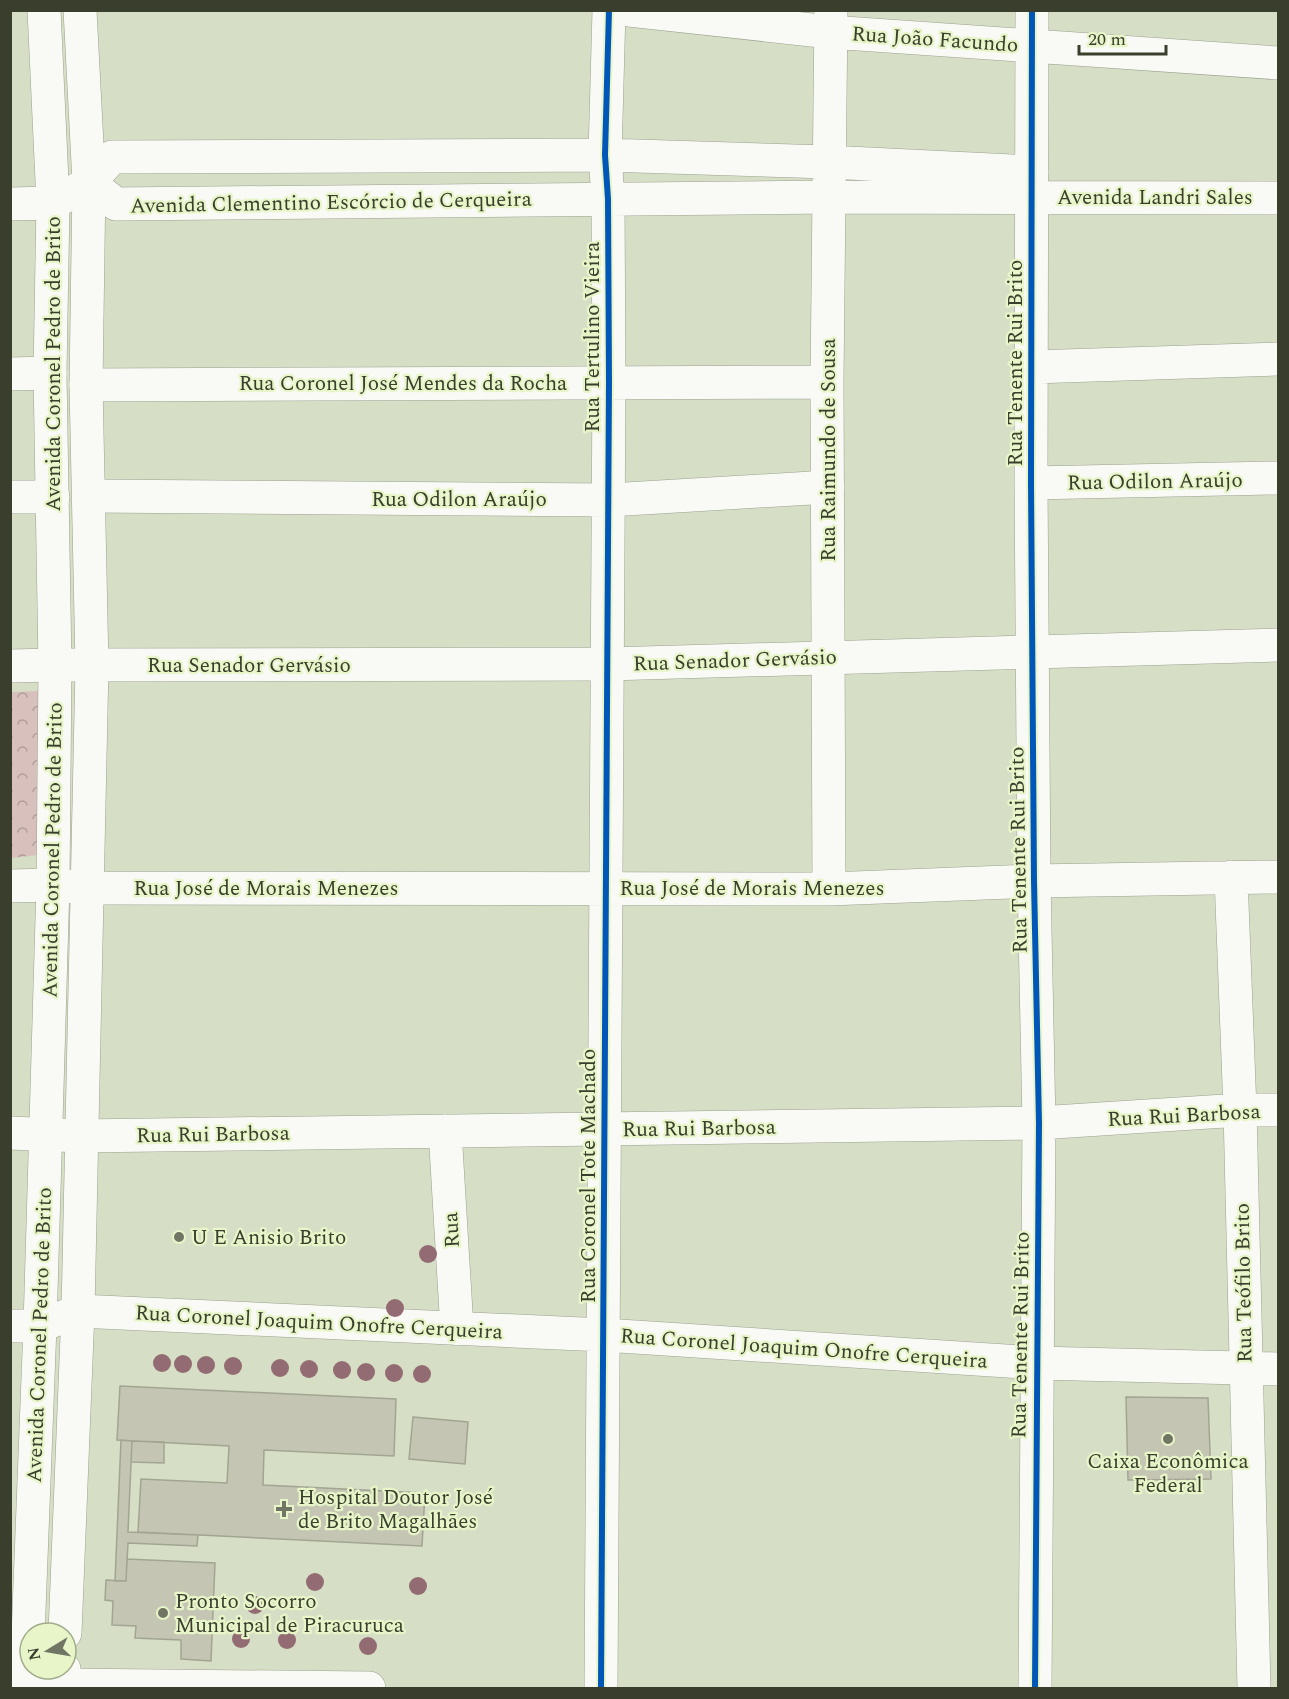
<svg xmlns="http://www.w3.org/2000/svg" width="1289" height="1699" viewBox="0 0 1289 1699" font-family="Spectral,serif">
<defs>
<pattern id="forest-crowns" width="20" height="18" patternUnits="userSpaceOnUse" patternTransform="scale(1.5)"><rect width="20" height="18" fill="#d8c0bc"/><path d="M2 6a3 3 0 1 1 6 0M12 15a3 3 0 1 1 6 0" fill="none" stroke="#b09d99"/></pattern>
</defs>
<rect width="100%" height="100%" fill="#d6dec6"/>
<path fill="url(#forest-crowns)" d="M 40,691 L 38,855 L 11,858 L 10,692 Z"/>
<path fill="#c4c6b3" stroke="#a2a592" stroke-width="1.5" d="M 120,1386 L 396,1399 L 394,1456 L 264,1450 L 263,1485 L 425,1493 L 422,1546 L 138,1532 L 141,1479 L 227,1483 L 229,1446 L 117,1440 Z
M 1126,1397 L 1208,1398 L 1211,1479 L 1128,1480 Z
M 413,1417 L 468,1422 L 465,1464 L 409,1459 Z
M 121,1440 L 132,1441 L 128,1532 L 198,1535 L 197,1546 L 128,1543 L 126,1581 L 115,1581 Z
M 132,1441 L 164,1442 L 164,1463 L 131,1462 Z
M 127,1559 L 215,1563 L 211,1661 L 181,1659 L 181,1640 L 135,1638 L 136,1626 L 112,1625 L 113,1601 L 105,1600 L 106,1580 L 126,1581 Z"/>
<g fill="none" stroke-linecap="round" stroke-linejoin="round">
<g stroke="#9ba18e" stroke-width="34">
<path id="minor" d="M 629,10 L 830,32 L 1278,63
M 1032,10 L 1031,483 L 1034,881 L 1039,1123 L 1035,1688
M 89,183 L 116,204 L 829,197 L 1278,198
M 10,204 L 53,203 L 89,183 L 112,157 L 605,155 L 828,162 L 1032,172
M 1032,367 L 1278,359
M 10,374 L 50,373
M 86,385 L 827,382
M 1031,483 L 1278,478
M 89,496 L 609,500 L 828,487
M 10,497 L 53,497
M 10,666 L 55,665
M 1231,877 L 1240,1110 L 1254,1688
M 10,886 L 53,885 L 88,888 L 829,889 L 1034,881 L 1278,877
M 829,889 L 827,382 L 831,10
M 445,1131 L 457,1329
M 10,1133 L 81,1136 L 1039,1123 L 1240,1110 L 1278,1110
M 10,1326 L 40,1326 L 78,1311 L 604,1335 L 1036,1363 L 1278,1369
M 26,1688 L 63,1685 L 369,1688
M 601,1688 L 609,382 L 608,199 L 605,155 L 609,10"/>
</g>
<g stroke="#9ba18e" stroke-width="34">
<path id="major" d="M 72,665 L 608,664 L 1278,645
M 65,1633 L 78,1311 L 92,666 L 86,385 L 89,183 L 80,10
M 26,1688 L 40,1326 L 53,885 L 55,665 L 50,373 L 53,203 L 44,10
M 63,1688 L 64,1669"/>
</g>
<use href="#minor" stroke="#f9faf6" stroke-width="33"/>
<use href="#major" stroke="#f9faf6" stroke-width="33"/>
<g stroke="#e7f5c8" stroke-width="10">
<path id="cycleway" d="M 1032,10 L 1031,483 L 1034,881 L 1039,1123 L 1035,1688
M 601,1688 L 609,382 L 608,199 L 605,155 L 609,10"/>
</g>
<use href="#cycleway" stroke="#0057b8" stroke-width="6"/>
</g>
<g fill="#926c72">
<circle cx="428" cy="1254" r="9"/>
<circle cx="395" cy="1308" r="9"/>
<circle cx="162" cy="1363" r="9"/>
<circle cx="183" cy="1364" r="9"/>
<circle cx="206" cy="1365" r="9"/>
<circle cx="233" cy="1366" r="9"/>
<circle cx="280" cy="1368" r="9"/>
<circle cx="309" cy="1369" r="9"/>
<circle cx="342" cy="1370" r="9"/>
<circle cx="366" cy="1372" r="9"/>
<circle cx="394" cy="1373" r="9"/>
<circle cx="422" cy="1374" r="9"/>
<circle cx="315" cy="1582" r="9"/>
<circle cx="418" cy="1586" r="9"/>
<circle cx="255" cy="1605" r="9"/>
<circle cx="241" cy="1639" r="9"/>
<circle cx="287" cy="1640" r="9"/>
<circle cx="368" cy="1646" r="9"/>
</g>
<g fill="#707663" stroke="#e7f5c8" stroke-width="2">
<circle cx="179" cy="1237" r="6"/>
<circle cx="1168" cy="1439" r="6"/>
<path d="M281 1500h6v6h6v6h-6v6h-6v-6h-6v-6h6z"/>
<circle cx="163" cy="1613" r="6"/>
</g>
<g text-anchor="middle" stroke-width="4.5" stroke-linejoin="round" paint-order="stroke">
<g font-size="21" fill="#393e2d" stroke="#e7f5c8">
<text transform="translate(935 39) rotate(4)" y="7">Rua João Facundo</text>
<text x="1155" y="204">Avenida Landri Sales</text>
<text transform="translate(331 202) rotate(-1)" y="7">Avenida Clementino Escórcio de Cerqueira</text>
<text transform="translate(592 337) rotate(-90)" y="7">Rua Tertulino Vieira</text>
<text transform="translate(1015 363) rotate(-90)" y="7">Rua Tenente Rui Brito</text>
<text transform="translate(53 364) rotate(-90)" y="7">Avenida Coronel Pedro de Brito</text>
<text x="403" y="390">Rua Coronel José Mendes da Rocha</text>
<text transform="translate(828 450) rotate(-90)" y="7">Rua Raimundo de Sousa</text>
<text transform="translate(1155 481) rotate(-1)" y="7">Rua Odilon Araújo</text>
<text x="459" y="506">Rua Odilon Araújo</text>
<text transform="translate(735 660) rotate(-2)" y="7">Rua Senador Gervásio</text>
<text x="249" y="672">Rua Senador Gervásio</text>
<text transform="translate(52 850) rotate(-89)" y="7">Avenida Coronel Pedro de Brito</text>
<text transform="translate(1018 850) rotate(-91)" y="7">Rua Tenente Rui Brito</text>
<text x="266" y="895">Rua José de Morais Menezes</text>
<text x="752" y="895">Rua José de Morais Menezes</text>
<text transform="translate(1184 1115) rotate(-3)" y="7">Rua Rui Barbosa</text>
<text transform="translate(699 1128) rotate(-1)" y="7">Rua Rui Barbosa</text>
<text transform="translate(213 1134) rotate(-1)" y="7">Rua Rui Barbosa</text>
<text transform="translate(588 1176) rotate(-90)" y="7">Rua Coronel Tote Machado</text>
<text transform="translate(451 1230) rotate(-93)" y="7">Rua</text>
<text transform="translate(1243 1283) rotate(-91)" y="7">Rua Teófilo Brito</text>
<text transform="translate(319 1322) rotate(3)" y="7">Rua Coronel Joaquim Onofre Cerqueira</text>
<text transform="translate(39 1335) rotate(-88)" y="7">Avenida Coronel Pedro de Brito</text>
<text transform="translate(1020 1335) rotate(-89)" y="7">Rua Tenente Rui Brito</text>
<text transform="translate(804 1348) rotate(4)" y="7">Rua Coronel Joaquim Onofre Cerqueira</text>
</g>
<g font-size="21" fill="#393e2d" stroke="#e7f5c8" text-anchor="start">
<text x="191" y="1244">U E Anisio Brito</text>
<text x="1168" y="1468" text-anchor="middle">Caixa Econômica<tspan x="1168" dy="24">Federal</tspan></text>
<text x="298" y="1504">Hospital Doutor José<tspan x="298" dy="24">de Brito Magalhães</tspan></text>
<text x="175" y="1608">Pronto Socorro<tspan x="175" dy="24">Municipal de Piracuruca</tspan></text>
</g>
</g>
<rect width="1289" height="1699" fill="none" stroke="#393e2d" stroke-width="24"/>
<g transform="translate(48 1651) rotate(259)"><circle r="28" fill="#e7f5c8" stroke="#a1ac8a" stroke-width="1.5"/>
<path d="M0-4.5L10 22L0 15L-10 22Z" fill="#707663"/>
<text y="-9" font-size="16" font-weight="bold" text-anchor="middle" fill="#393e2d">N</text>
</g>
<path d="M1079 45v9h87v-9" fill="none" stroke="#393e2d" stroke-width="3"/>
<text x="1088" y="45" font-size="18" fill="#393e2d" stroke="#e7f5c8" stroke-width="4.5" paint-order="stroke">20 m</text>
</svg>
